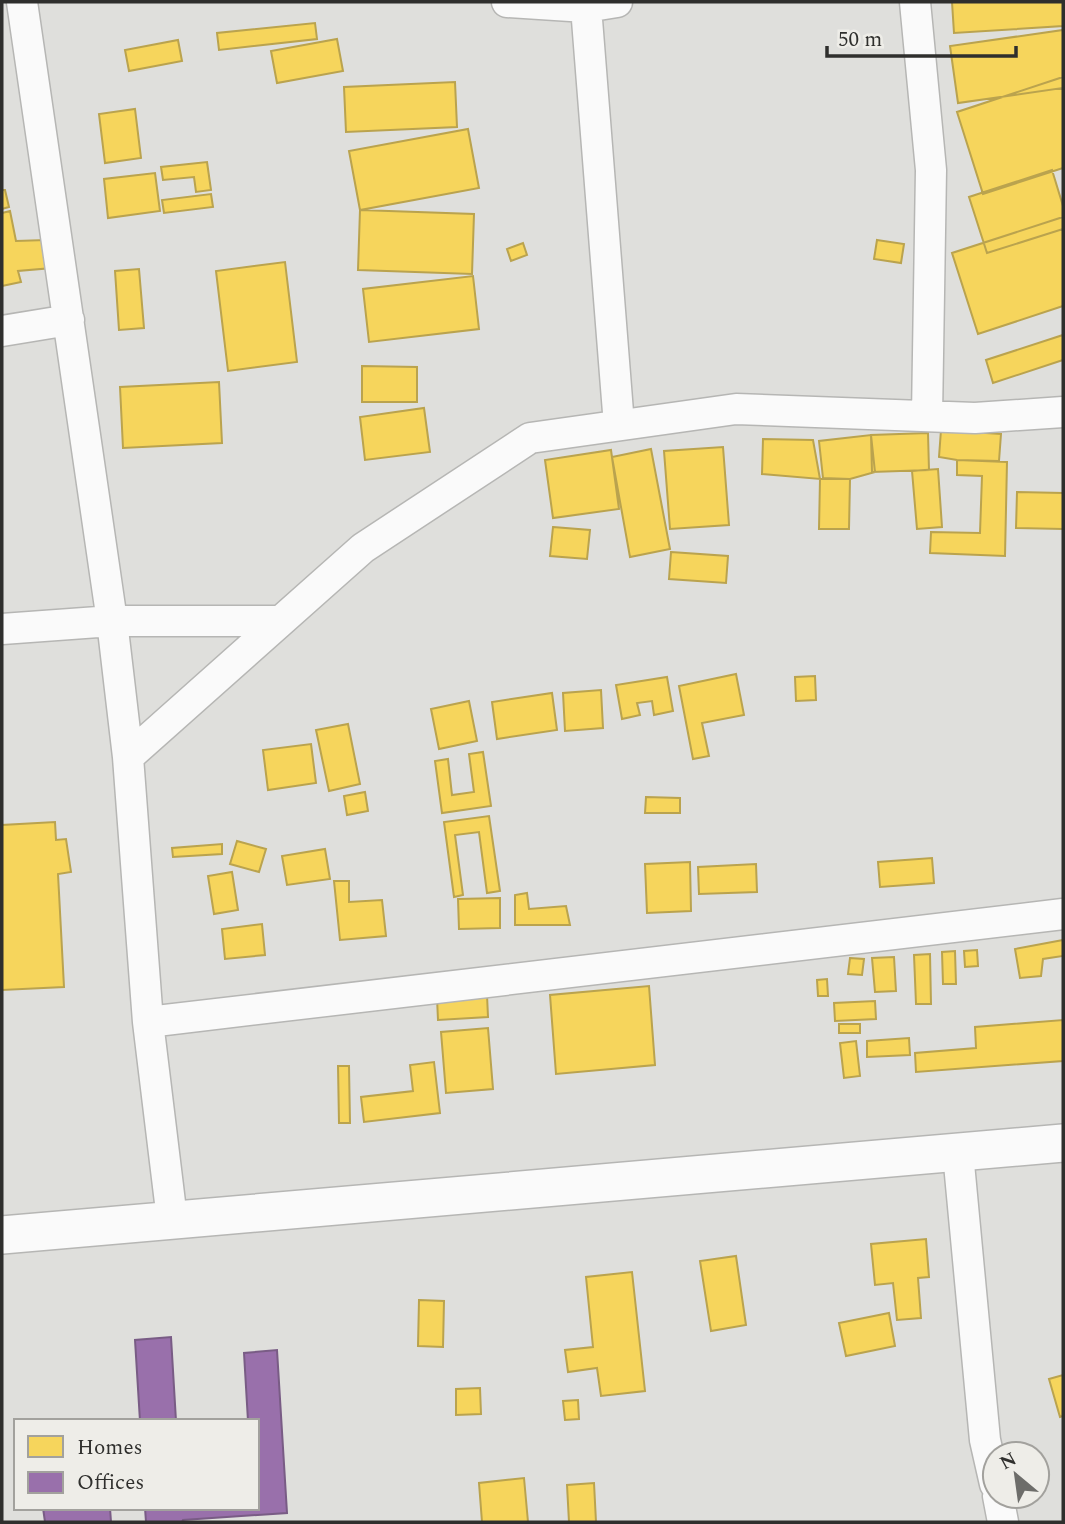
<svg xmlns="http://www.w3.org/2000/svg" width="1065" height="1524" viewBox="0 0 1065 1524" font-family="Spectral,serif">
<rect width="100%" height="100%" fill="#dfdfdc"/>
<path fill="#f6d55c" stroke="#baa34e" stroke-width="2" d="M 952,2 L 1063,2 L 1063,26 L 954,33 Z
M 315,23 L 317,39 L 219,50 L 217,33 Z
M 1063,30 L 1063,88 L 958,103 L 950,46 Z
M 337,39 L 343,71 L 277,83 L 271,51 Z
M 178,40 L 182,61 L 129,71 L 125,50 Z
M 1063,77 L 1063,168 L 983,194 L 957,112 Z
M 455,82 L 457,127 L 346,132 L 344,87 Z
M 135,109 L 141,158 L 105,163 L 99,114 Z
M 468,129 L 479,188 L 360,210 L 349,151 Z
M 207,162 L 211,190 L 196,192 L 194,177 L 163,180 L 161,167 Z
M 1052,170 L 1063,206 L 1063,229 L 987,253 L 969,197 Z
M 155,173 L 160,211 L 108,218 L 104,179 Z
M 2,190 L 5,190 L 9,207 L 2,209 Z
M 211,194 L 213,207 L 164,213 L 162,200 Z
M 360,210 L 474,214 L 472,274 L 358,270 Z
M 10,211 L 16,241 L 46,240 L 52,268 L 18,271 L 21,282 L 2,286 L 2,213 Z
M 1063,217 L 1063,306 L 978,334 L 952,253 Z
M 877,240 L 904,244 L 901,263 L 874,259 Z
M 523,243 L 527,255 L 511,261 L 507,249 Z
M 285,262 L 297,362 L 228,371 L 216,271 Z
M 139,269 L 144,328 L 119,330 L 115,271 Z
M 473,276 L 479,329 L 369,342 L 363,289 Z
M 1063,335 L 1063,360 L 993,383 L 986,360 Z
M 362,366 L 417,367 L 417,402 L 362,402 Z
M 219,382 L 222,443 L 123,448 L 120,387 Z
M 424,408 L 430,452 L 365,460 L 360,417 Z
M 941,430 L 1001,434 L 999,461 L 957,460 L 939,457 Z
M 928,433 L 929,470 L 872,472 L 871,435 Z
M 871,435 L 875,472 L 850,479 L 823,478 L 819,441 Z
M 763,439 L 813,440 L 820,479 L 762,474 Z
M 723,447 L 729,525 L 670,529 L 664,451 Z
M 651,449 L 670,549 L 630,557 L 612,457 Z
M 611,450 L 619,509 L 553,518 L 545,460 Z
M 957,460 L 1007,462 L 1005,556 L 930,553 L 931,532 L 980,533 L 982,476 L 957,475 Z
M 938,469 L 942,527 L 917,529 L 912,471 Z
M 820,479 L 850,479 L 849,529 L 819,529 Z
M 1017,492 L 1063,493 L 1063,529 L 1016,528 Z
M 553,527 L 590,530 L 587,559 L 550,556 Z
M 671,552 L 728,556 L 726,583 L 669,579 Z
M 736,674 L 744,715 L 702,723 L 709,756 L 693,759 L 679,686 Z
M 815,676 L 816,700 L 796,701 L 795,677 Z
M 667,677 L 673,711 L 654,715 L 652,701 L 637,703 L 640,715 L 622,719 L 616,685 Z
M 601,690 L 603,728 L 565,731 L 563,693 Z
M 552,693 L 557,730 L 497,739 L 492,702 Z
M 469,701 L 477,741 L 439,749 L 431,709 Z
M 348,724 L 360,784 L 329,791 L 316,730 Z
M 311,744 L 316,783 L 268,790 L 263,750 Z
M 483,752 L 491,806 L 442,813 L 435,761 L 448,759 L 452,795 L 474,792 L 469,754 Z
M 365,792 L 368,811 L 347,815 L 344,796 Z
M 646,797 L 680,798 L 680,813 L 645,813 Z
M 489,816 L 500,891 L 487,893 L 479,832 L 455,835 L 463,895 L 454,897 L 444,822 Z
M 55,822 L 56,840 L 66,839 L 71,872 L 58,874 L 64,987 L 2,990 L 2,825 Z
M 237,841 L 266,849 L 259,872 L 230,864 Z
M 222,844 L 222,854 L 173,857 L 172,848 Z
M 325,849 L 330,879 L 287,885 L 282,856 Z
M 932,858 L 934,883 L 880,887 L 878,862 Z
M 690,862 L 691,911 L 647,913 L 645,864 Z
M 756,864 L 757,892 L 699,894 L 698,867 Z
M 232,872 L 238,910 L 214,914 L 208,876 Z
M 334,881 L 349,881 L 349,902 L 382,900 L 386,936 L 340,940 Z
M 527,893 L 529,909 L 566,906 L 570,925 L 515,925 L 515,895 Z
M 500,898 L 500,928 L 459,929 L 458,899 Z
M 262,924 L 265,955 L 225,959 L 222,929 Z
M 1063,940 L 1063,956 L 1043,959 L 1041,976 L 1020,978 L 1015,949 Z
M 977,950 L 978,966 L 965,967 L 964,951 Z
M 955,951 L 956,984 L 943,984 L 942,952 Z
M 930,954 L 931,1004 L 916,1004 L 914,955 Z
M 894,957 L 896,991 L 875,992 L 872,958 Z
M 850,958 L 864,959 L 862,975 L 848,974 Z
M 827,979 L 828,996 L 818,996 L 817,980 Z
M 649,986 L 655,1065 L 556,1074 L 550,995 Z
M 487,995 L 488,1017 L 438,1020 L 437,998 Z
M 875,1001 L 876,1019 L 835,1021 L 834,1003 Z
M 1063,1020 L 1063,1061 L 916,1072 L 915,1053 L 976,1048 L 975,1027 Z
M 839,1024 L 860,1024 L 860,1033 L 839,1033 Z
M 488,1028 L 493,1089 L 446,1093 L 441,1032 Z
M 909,1038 L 910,1055 L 867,1057 L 867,1041 Z
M 856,1041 L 860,1076 L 844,1078 L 840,1043 Z
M 434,1062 L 440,1113 L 364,1122 L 361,1097 L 413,1091 L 410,1065 Z
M 338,1066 L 349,1066 L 350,1123 L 339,1123 Z
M 926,1239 L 929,1277 L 918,1278 L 921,1318 L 897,1320 L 893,1283 L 875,1285 L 871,1244 Z
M 736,1256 L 746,1325 L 711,1331 L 700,1261 Z
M 632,1272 L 645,1391 L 601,1396 L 597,1368 L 568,1372 L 565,1350 L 593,1347 L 586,1277 Z
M 419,1300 L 444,1301 L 443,1347 L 418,1346 Z
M 889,1313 L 895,1346 L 846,1356 L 839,1323 Z
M 1063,1375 L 1063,1416 L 1060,1417 L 1049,1379 Z
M 480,1388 L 481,1414 L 456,1415 L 456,1389 Z
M 578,1400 L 579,1419 L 565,1420 L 563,1401 Z
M 524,1478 L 528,1522 L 482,1522 L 479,1483 Z
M 594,1483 L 596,1522 L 569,1522 L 567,1485 Z"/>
<path fill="#9970ab" stroke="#795c85" stroke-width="2" d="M 171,1337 L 176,1421 L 140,1421 L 135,1340 Z
M 277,1350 L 287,1513 L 183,1520 L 182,1522 L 146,1522 L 145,1508 L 257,1508 L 257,1421 L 248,1421 L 244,1353 Z
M 43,1508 L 110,1508 L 111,1522 L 45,1522 Z"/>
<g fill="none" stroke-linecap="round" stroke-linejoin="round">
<g stroke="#b6b6b4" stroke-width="33">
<path id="minor" d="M 22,2 L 112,621 L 128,757 L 148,1022 L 172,1219
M 507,2 L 586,7 L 617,2
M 915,2 L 931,170 L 927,416
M 586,7 L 619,425
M 2,331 L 69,320
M 2,629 L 112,621 L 280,621
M 128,757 L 363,548 L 530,438 L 736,409 L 975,418 L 1063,412
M 148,1022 L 1063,914
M 958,1153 L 985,1440 L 995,1484
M 998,1496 L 1003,1522"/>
</g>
<g stroke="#b6b6b4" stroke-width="40">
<path id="tertiary" d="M 2,1235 L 1063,1143"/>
</g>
<use href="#minor" stroke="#fafafa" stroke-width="30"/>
<use href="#tertiary" stroke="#fafafa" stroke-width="37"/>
</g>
<rect width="1065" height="1524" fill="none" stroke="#2f2f2d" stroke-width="7"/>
<rect x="14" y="1419" width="245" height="91" fill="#eeede8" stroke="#a2a19d" stroke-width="2"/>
<rect x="28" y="1436" width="35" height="21" fill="#f6d55c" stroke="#a2a19d" stroke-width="2"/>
<text x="77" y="1454" font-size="21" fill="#2f2f2d">Homes</text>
<rect x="28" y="1472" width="35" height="21" fill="#9970ab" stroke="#a2a19d" stroke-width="2"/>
<text x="77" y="1489" font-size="21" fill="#2f2f2d">Offices</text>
<g transform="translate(1016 1475) rotate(331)"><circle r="33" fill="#eeede8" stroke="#a2a19d" stroke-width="2"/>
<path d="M0-5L12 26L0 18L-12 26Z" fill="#6d6d6a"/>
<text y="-10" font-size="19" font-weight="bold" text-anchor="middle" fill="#2f2f2d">N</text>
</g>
<path d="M827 46v10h189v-10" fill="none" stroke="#2f2f2d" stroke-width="3.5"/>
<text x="838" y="46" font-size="21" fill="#2f2f2d" stroke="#eeede8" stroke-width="5" paint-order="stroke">50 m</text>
</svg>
